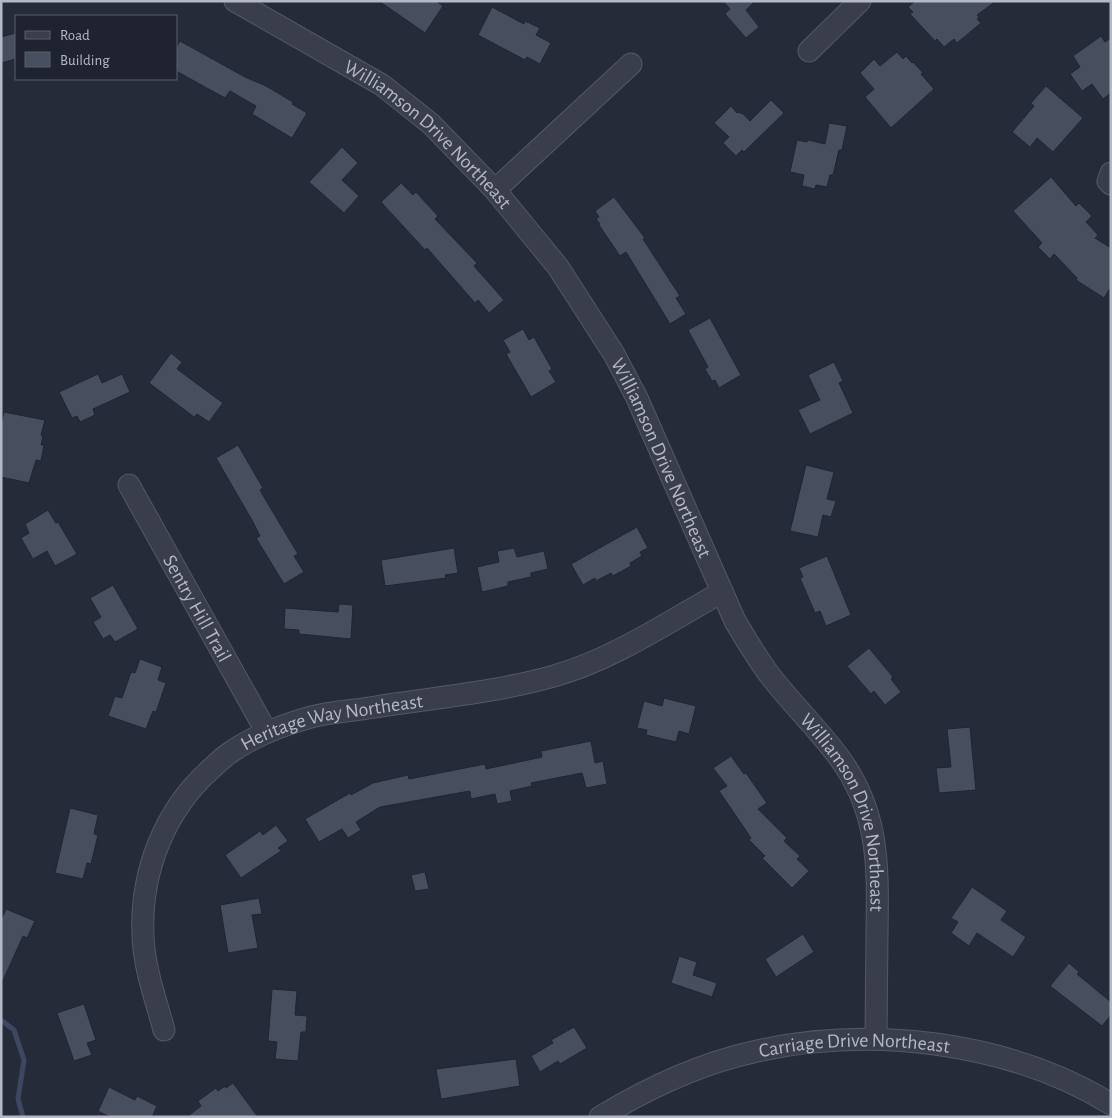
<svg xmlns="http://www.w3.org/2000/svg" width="1112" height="1118" viewBox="0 0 1112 1118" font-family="'Alegreya Sans',sans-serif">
<rect width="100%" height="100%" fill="#262b3a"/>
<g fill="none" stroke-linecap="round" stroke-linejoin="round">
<path stroke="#3d4761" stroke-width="5" d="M 1,1020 L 14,1030 L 24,1060 L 18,1099 L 23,1117"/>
</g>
<path fill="#474e5e" stroke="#202531" d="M 379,1 L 436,1 L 443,6 L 425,33 Z
M 723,1 L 755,1 L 746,10 L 759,27 L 746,38 L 725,14 L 730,9 Z
M 915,1 L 996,1 L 977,15 L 979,17 L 977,19 L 981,23 L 957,43 L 954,39 L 944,47 L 937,39 L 935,41 L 910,14 L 913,12 L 908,7 Z
M 492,7 L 524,24 L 525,21 L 540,28 L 536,35 L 551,43 L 540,64 L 527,57 L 525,60 L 478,35 Z
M 16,33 L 16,59 L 1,63 L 1,37 Z
M 1101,36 L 1105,42 L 1111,38 L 1111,93 L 1103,99 L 1092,84 L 1082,91 L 1070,74 L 1080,67 L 1073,56 Z
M 180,41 L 245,77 L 266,86 L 293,102 L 292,104 L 307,113 L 292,138 L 252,114 L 256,106 L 230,91 L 225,98 L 176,71 L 176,48 Z
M 897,52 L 903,59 L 906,56 L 912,63 L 913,62 L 923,73 L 921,74 L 934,89 L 891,128 L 865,97 L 874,89 L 860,73 L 874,59 L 880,66 Z
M 1046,86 L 1083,118 L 1053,152 L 1037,138 L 1030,147 L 1012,132 L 1034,106 L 1031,103 Z
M 771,100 L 784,113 L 744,152 L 742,150 L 736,156 L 723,143 L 729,137 L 714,123 L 731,106 L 737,113 L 739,112 L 741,114 L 742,113 L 750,121 Z
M 829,123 L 847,126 L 842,150 L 839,150 L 833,175 L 830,175 L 827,187 L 816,185 L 815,189 L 802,186 L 804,175 L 790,172 L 797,140 L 807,142 L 808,140 L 825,144 Z
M 342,147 L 358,163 L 342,180 L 359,196 L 344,213 L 309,182 Z
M 1051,177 L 1076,206 L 1079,203 L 1092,216 L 1086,222 L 1098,235 L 1095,238 L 1111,248 L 1111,287 L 1104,298 L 1076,280 L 1077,278 L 1054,254 L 1050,259 L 1038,247 L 1042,243 L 1013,211 Z
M 401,183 L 413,195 L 416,192 L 438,216 L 435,219 L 477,263 L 474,266 L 504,300 L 489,313 L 478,300 L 475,303 L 427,248 L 425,250 L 381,202 Z
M 614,197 L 645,238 L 643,239 L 680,296 L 676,298 L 686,314 L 670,324 L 626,252 L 620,256 L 599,225 L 600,224 L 596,219 L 599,217 L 595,211 Z
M 710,318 L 741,375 L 719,388 L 715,380 L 712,381 L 705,369 L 708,367 L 688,330 Z
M 523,329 L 529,340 L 534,337 L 552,369 L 549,371 L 556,382 L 531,397 L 506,354 L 510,352 L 503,340 Z
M 171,353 L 182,362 L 177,369 L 223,403 L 209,422 L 197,414 L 194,417 L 149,383 Z
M 834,362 L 843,381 L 839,383 L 853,413 L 810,434 L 798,410 L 820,400 L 808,375 Z
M 98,374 L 102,383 L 122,374 L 130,392 L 93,409 L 95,415 L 80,422 L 77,416 L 72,418 L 59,392 Z
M 4,412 L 45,420 L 41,435 L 43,436 L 41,445 L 44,445 L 41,461 L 36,460 L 29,483 L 1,477 L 1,424 Z
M 238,445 L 263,488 L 260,490 L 264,497 L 298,554 L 294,556 L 304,572 L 284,584 L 256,538 L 260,536 L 253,522 L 216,458 Z
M 806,465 L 834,472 L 827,499 L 836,501 L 831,517 L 823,515 L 818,537 L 790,531 Z
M 48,510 L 56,523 L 58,522 L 77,554 L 55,566 L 47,551 L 33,559 L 21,538 L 29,533 L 25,524 Z
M 637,527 L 648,548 L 640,552 L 642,556 L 630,563 L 631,566 L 613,576 L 611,573 L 596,581 L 595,578 L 583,585 L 571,564 Z
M 454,548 L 458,573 L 445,575 L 446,578 L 385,586 L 381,560 Z
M 514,548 L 517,557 L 544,551 L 548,569 L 531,573 L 531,577 L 508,582 L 508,586 L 482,592 L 477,567 L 499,562 L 497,551 Z
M 827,556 L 851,615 L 826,626 L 820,611 L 815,613 L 800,578 L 803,577 L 799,568 Z
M 113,585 L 138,629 L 115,642 L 110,635 L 103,639 L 93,622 L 101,617 L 90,598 Z
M 339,604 L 353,605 L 351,639 L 299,634 L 299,630 L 284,629 L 285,608 L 338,612 Z
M 869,648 L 893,677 L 891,679 L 901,692 L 885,705 L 874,691 L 871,694 L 847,666 Z
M 140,659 L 162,667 L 158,680 L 166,683 L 156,712 L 153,711 L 146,729 L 108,716 L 115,696 L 122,698 L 131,672 L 135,673 Z
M 664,698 L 696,706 L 689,734 L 679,731 L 676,742 L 646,735 L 647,730 L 637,728 L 644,701 L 662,706 Z
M 970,727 L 976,790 L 939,793 L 936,768 L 951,767 L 947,729 Z
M 591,741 L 595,763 L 603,761 L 607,784 L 586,788 L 582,773 L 531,783 L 532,786 L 510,791 L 512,801 L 497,804 L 495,794 L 471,799 L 470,791 L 380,807 L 356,822 L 361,830 L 348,838 L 342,829 L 319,842 L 305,819 L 350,793 L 351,795 L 373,783 L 408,775 L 409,779 L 485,764 L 486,769 L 542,757 L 541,751 Z
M 731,756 L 744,774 L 746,773 L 767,803 L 758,809 L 787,838 L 784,841 L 800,856 L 797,859 L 809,871 L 792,888 L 762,858 L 765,856 L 749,840 L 751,838 L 719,791 L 727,786 L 713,768 Z
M 70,808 L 98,815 L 94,834 L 98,835 L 91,864 L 87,863 L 83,879 L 55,873 Z
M 276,825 L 288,841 L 278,848 L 281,851 L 241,878 L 225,855 L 260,831 L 263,835 Z
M 425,872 L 429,889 L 415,891 L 411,875 Z
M 972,887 L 1007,911 L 1001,920 L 1026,937 L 1013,957 L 977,933 L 969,946 L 951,933 L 958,922 L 951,918 Z
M 259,898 L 262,914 L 252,915 L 258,948 L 228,953 L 220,905 Z
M 6,909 L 35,921 L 27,938 L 23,936 L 1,985 L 1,920 Z
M 803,934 L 814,952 L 776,977 L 765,959 Z
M 679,956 L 697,962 L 693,975 L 717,983 L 712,997 L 671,983 Z
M 1069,963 L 1079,972 L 1077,974 L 1111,1002 L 1111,1015 L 1102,1026 L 1050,986 Z
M 272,989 L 297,991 L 295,1015 L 307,1016 L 306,1032 L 301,1032 L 298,1061 L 275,1059 L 277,1042 L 268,1041 Z
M 84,1004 L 96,1040 L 87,1043 L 92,1055 L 74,1061 L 57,1013 Z
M 574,1027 L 587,1048 L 560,1064 L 558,1061 L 540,1072 L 531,1056 L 553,1043 L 551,1040 Z
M 516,1059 L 520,1086 L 441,1099 L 436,1069 Z
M 233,1083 L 258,1117 L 187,1117 L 201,1106 L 198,1101 L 216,1088 L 218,1091 L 225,1086 L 226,1088 Z
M 109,1087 L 135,1100 L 137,1096 L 157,1106 L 152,1117 L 110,1117 L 98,1111 Z"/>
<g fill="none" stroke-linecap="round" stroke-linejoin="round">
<g stroke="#545965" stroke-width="23">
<g id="minor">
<path id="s1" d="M 235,1 L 382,85 L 431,124 L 495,190 L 558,267 L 614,354 L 637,398 L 735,621 C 747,641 758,660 772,678 C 793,705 818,729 838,756 C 880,812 878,867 877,933 C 877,968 876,1004 876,1039"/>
<path d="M 809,51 L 860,1"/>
<path d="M 1111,173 L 1108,181 L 1111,184"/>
<path d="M 495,190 L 631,64"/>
<path id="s2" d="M 129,485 L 266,731"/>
<path id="s3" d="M 164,1030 C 156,1000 144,968 143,936 C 140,873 164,810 212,768 C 218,763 224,756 231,752 C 255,735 283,725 311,717 C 330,712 350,711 369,708 C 430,698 494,693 554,676 C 614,659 668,622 722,592"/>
<path id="s4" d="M 600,1117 C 648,1088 699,1064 753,1052 C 869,1025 1008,1041 1111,1104"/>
</g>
</g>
<use href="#minor" stroke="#393e4a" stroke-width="21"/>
</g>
<g text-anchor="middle" stroke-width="4" stroke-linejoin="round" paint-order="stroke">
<g font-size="20" fill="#b5b9c6" stroke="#1e232f">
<text dy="7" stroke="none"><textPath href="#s1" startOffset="236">Williamson Drive Northeast</textPath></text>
<text dy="7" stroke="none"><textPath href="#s1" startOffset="641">Williamson Drive Northeast</textPath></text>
<text dy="7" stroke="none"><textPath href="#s2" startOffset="141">Sentry Hill Trail</textPath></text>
<text dy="7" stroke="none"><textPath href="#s3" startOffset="416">Heritage Way Northeast</textPath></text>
<text dy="7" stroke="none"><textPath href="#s1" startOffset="1046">Williamson Drive Northeast</textPath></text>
<text dy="7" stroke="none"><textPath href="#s4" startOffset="269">Carriage Drive Northeast</textPath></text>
</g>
</g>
<rect width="1112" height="1118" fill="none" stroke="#b5b9c6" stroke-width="5"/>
<rect x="15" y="15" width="162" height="65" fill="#1e232f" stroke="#5a5f6b"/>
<rect x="25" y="31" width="25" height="8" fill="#393e4a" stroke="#5a5f6b"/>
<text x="60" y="40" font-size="15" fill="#b5b9c6">Road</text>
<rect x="25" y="52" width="25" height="15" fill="#474e5e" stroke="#5a5f6b"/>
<text x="60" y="65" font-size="15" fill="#b5b9c6">Building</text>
</svg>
